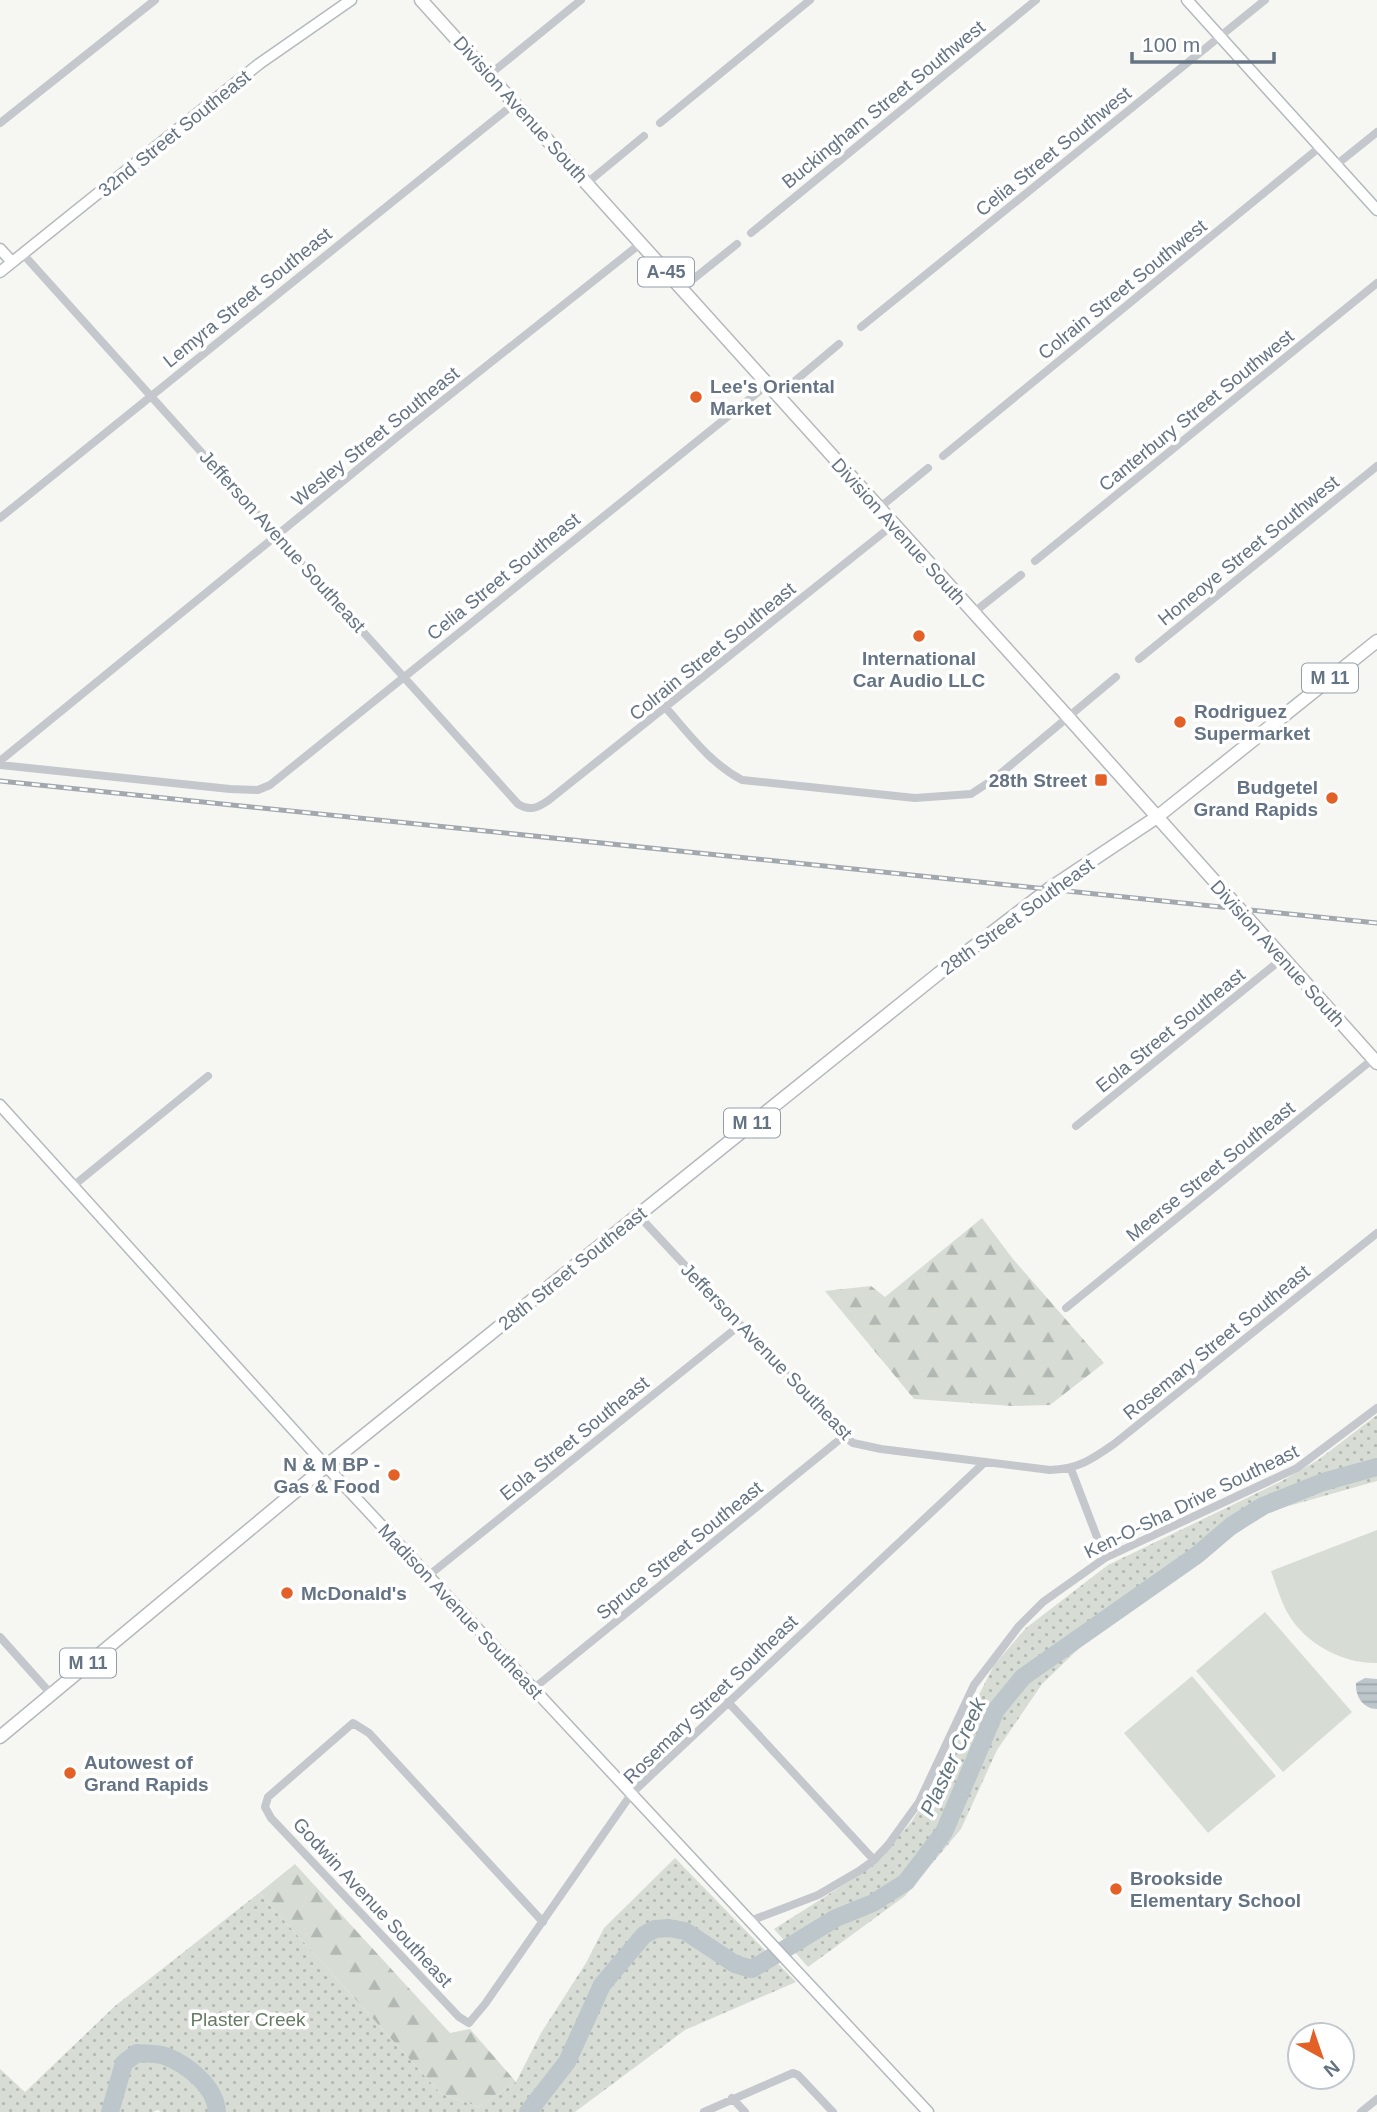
<svg xmlns="http://www.w3.org/2000/svg" width="1377" height="2112" viewBox="0 0 1377 2112" font-family="Helvetica,sans-serif">
<defs>
<pattern id="forest-firs" width="22" height="20" patternUnits="userSpaceOnUse" patternTransform="scale(1.75)"><rect width="22" height="20" fill="#d7ddd4"/><path d="M5 1l3.5 6h-7zM16 11l3.5 6h-7z" fill="#b2b8b2"/></pattern>
<pattern id="park-dots" width="8" height="8" patternUnits="userSpaceOnUse" patternTransform="scale(1.75)"><rect width="8" height="8" fill="#d7ddd4"/><path d="M2 2h.1M6 6h.1" fill="none" stroke="#b2b8b2" stroke-width="1.8" stroke-linecap="round"/></pattern>
<pattern id="water-rules" width="6" height="5" patternUnits="userSpaceOnUse" patternTransform="scale(1.75)"><rect width="6" height="5" fill="#bcc6cb"/><path d="M0 2.5h6" fill="none" stroke="#9ca5aa"/></pattern>
</defs>
<rect width="100%" height="100%" fill="#f6f6f3"/>
<path fill="#d7ddd4" d="M 1377,1530 L 1377,1663 C 1342,1664 1304,1643 1287,1612 C 1280,1599 1276,1584 1271,1571 Z
M 1265,1612 L 1352,1712 L 1283,1772 L 1196,1671 Z
M 1192,1676 L 1276,1776 L 1208,1833 L 1124,1733 Z"/>
<path fill="url(#forest-firs)" d="M 982,1218 L 1013,1259 L 1104,1363 L 1050,1405 L 1012,1406 L 914,1399 L 825,1291 L 871,1286 L 885,1297 Z
M 295,1864 L 450,2033 L 470,2029 L 516,2082 L 479,2107 L 441,2094 L 259,1893 Z"/>
<path fill="url(#park-dots)" d="M 1377,1415 L 1377,1481 L 1267,1512 L 1095,1633 L 1042,1684 L 997,1750 L 961,1829 L 905,1896 L 808,1967 L 774,1929 L 856,1877 L 880,1859 L 912,1821 L 932,1788 L 994,1665 L 1026,1628 L 1108,1565 L 1280,1482 L 1318,1460 Z
M 675,1858 L 796,1982 L 685,2030 L 575,2112 L 161,2112 L 158,2110 L 153,2112 L 0,2112 L 0,2069 L 25,2092 L 115,2006 L 259,1893 L 441,2094 L 479,2107 L 516,2082 L 541,2033 L 586,1963 L 604,1928 Z"/>
<path fill="url(#water-rules)" d="M 1365,1678 L 1377,1679 L 1377,1709 C 1363,1709 1355,1696 1356,1683 Z"/>
<g fill="none" stroke-linecap="round" stroke-linejoin="round">
<path stroke="#bcc6cb" stroke-width="18" d="M 110,2112 L 124,2063 L 137,2053 C 145,2054 157,2053 165,2056 C 187,2064 216,2087 217,2112
M 528,2112 L 567,2062 L 602,1985 L 644,1935 L 655,1929 L 669,1928 L 685,1931 L 735,1964 L 752,1969 L 836,1918 L 873,1903 L 906,1882 L 944,1832 L 996,1710 L 1023,1677 L 1197,1555 L 1231,1526 L 1263,1506 L 1323,1482 L 1377,1467"/>
<g stroke="#b4b9be" stroke-width="13">
<path id="secondary" d="M 1187,0 L 1377,210
M 0,249 L 12,262
M 0,272 L 259,64 L 351,0
M 0,1105 L 326,1466 L 928,2112"/>
</g>
<g stroke="#b5b9bd" stroke-width="15">
<path id="primary" d="M 421,0 L 1068,717 L 1377,1063
M 0,1737 L 326,1466 L 938,974 L 1049,889 L 1157,817 L 1377,641"/>
</g>
<path stroke="#c4c7cb" stroke-width="8" d="M 489,75 L 581,0
M 0,123 L 155,0
M 660,123 L 810,0
M 1336,165 L 1377,132
M 587,183 L 644,136
M 751,233 L 1036,0
M 23,254 L 518,804 C 530,812 539,807 549,800 L 893,525
M 681,289 L 737,244
M 861,327 L 1265,0
M 777,396 L 839,344
M 943,456 L 1320,147
M 879,508 L 928,468
M 0,518 L 515,103
M 1035,561 L 1377,283
M 973,613 L 1021,575
M 1139,659 L 1377,466
M 666,708 C 690,735 710,763 742,780 L 915,798 L 971,794 L 994,779 L 1116,677
M 0,761 L 407,429 L 640,244
M 0,765 L 230,789 L 258,790 L 270,785 L 767,385
M 1076,1126 L 1283,958
M 73,1186 L 208,1076
M 638,1215 L 844,1436 L 853,1443 L 881,1449 L 1050,1470 C 1078,1469 1091,1460 1114,1444 L 1377,1233
M 1066,1308 L 1373,1059
M 1071,1469 L 1105,1558
M 428,1576 L 740,1325
M 0,1637 L 51,1694
M 533,1689 L 844,1436
M 728,1702 L 874,1860
M 750,1921 L 818,1895 L 859,1871 L 874,1860 L 888,1845 L 919,1802 L 974,1685 L 1019,1626 L 1043,1602 L 1105,1558 L 1297,1468 L 1377,1408
M 543,1922 L 369,1733 L 353,1723 L 268,1797 L 265,1807 L 271,1818 L 459,2017 L 469,2023 L 485,2004 L 632,1793 L 985,1462
M 732,2098 L 745,2112
M 704,2112 L 793,2073 L 798,2075 L 833,2112
M 1361,2112 L 1377,2099"/>
<use href="#secondary" stroke="#fff" stroke-width="10"/>
<use href="#primary" stroke="#fff" stroke-width="12"/>
<g stroke="#a2a8ae" stroke-width="5">
<path id="rail" d="M 0,781 L 1377,923"/>
</g>
<use href="#rail" stroke="#fff" stroke-width="2.5" stroke-dasharray="8" stroke-linecap="butt"/>
</g>
<g fill="#e36026" stroke="#fff" stroke-width="2.5">
<circle cx="696" cy="397" r="7"/>
<circle cx="919" cy="636" r="7"/>
<circle cx="1180" cy="722" r="7"/>
<rect x="1094" y="773" width="14" height="14" rx="3.5"/>
<circle cx="1332" cy="798" r="7"/>
<circle cx="394" cy="1475" r="7"/>
<circle cx="287" cy="1593" r="7"/>
<circle cx="70" cy="1773" r="7"/>
<circle cx="1116" cy="1889" r="7"/>
</g>
<g text-anchor="middle" stroke-width="7" stroke-linejoin="round" paint-order="stroke">
<g fill="#fff" stroke="#939ea9" stroke-width="2">
<rect x="638" y="257.5" width="56" height="29" rx="5"/>
<rect x="1302" y="663.5" width="56" height="29" rx="5"/>
<rect x="724" y="1108.5" width="56" height="29" rx="5"/>
<rect x="60" y="1648.5" width="56" height="29" rx="5"/>
</g>
<g font-size="18" font-weight="bold" fill="#657484">
<text x="666" y="278">A-45</text>
<text x="1330" y="684">M 11</text>
<text x="752" y="1129">M 11</text>
<text x="88" y="1669">M 11</text>
</g>
<g font-size="19" fill="#657484" stroke="#fff">
<text transform="translate(883 104) rotate(-39)" y="7">Buckingham Street Southwest</text>
<text transform="translate(521 109) rotate(48)" y="7">Division Avenue South</text>
<text transform="translate(174 133) rotate(-39)" y="7">32nd Street Southeast</text>
<text transform="translate(1053 151) rotate(-39)" y="7">Celia Street Southwest</text>
<text transform="translate(1122 289) rotate(-39)" y="7">Colrain Street Southwest</text>
<text transform="translate(247 297) rotate(-39)" y="7">Lemyra Street Southeast</text>
<text transform="translate(1196 410) rotate(-39)" y="7">Canterbury Street Southwest</text>
<text transform="translate(375 436) rotate(-39)" y="7">Wesley Street Southeast</text>
<text transform="translate(899 531) rotate(48)" y="7">Division Avenue South</text>
<text transform="translate(283 541) rotate(48)" y="7">Jefferson Avenue Southeast</text>
<text transform="translate(1248 550) rotate(-39)" y="7">Honeoye Street Southwest</text>
<text transform="translate(503 576) rotate(-39)" y="7">Celia Street Southeast</text>
<text transform="translate(712 651) rotate(-39)" y="7">Colrain Street Southeast</text>
<text transform="translate(1017 916) rotate(-36)" y="7">28th Street Southeast</text>
<text transform="translate(1278 953) rotate(48)" y="7">Division Avenue South</text>
<text transform="translate(1170 1030) rotate(-39)" y="7">Eola Street Southeast</text>
<text transform="translate(1210 1171) rotate(-39)" y="7">Meerse Street Southeast</text>
<text transform="translate(572 1268) rotate(-39)" y="7">28th Street Southeast</text>
<text transform="translate(1216 1342) rotate(-39)" y="7">Rosemary Street Southeast</text>
<text transform="translate(767 1351) rotate(46)" y="7">Jefferson Avenue Southeast</text>
<text transform="translate(574 1438) rotate(-39)" y="7">Eola Street Southeast</text>
<text transform="translate(1191 1501) rotate(-26)" y="7">Ken-O-Sha Drive Southeast</text>
<text transform="translate(679 1550) rotate(-39)" y="7">Spruce Street Southeast</text>
<text transform="translate(461 1611) rotate(47)" y="7">Madison Avenue Southeast</text>
<text transform="translate(710 1699) rotate(-44)" y="7">Rosemary Street Southeast</text>
<text transform="translate(373 1902) rotate(47)" y="7">Godwin Avenue Southeast</text>
</g>
<g font-size="19" font-weight="bold" fill="#657484" stroke="#fff" text-anchor="start">
<text x="710" y="393">Lee's Oriental<tspan x="710" dy="22">Market</tspan></text>
<text x="919" y="665" text-anchor="middle">International<tspan x="919" dy="22">Car Audio LLC</tspan></text>
<text x="1194" y="718">Rodriguez<tspan x="1194" dy="22">Supermarket</tspan></text>
<text x="1087" y="787" text-anchor="end">28th Street</text>
<text x="1318" y="794" text-anchor="end">Budgetel<tspan x="1318" dy="22">Grand Rapids</tspan></text>
<text x="380" y="1471" text-anchor="end">N &amp; M BP -<tspan x="380" dy="22">Gas &amp; Food</tspan></text>
<text x="301" y="1600">McDonald's</text>
<text x="84" y="1769">Autowest of<tspan x="84" dy="22">Grand Rapids</tspan></text>
<text x="1130" y="1885">Brookside<tspan x="1130" dy="22">Elementary School</tspan></text>
</g>
<g font-size="19" fill="#677b64" stroke="#fff">
<text x="248" y="2026">Plaster Creek</text>
</g>
<g font-size="21" font-style="italic" fill="#617680" stroke="#fff">
<text transform="translate(953 1757) rotate(-65)" y="7">Plaster Creek</text>
</g>
</g>
<g transform="translate(1321 2056) rotate(140)"><circle r="33" fill="#ffffff" stroke="#c1c7ce" stroke-width="2"/>
<path d="M0-5L12 26L0 18L-12 26Z" fill="#e36026"/>
<text y="-10" font-size="19" font-weight="bold" text-anchor="middle" fill="#657484">N</text>
</g>
<path d="M1132 52v10h142v-10" fill="none" stroke="#657484" stroke-width="3.5"/>
<text x="1142" y="52" font-size="21" fill="#657484" stroke="#ffffff" stroke-width="5" paint-order="stroke">100 m</text>
</svg>
